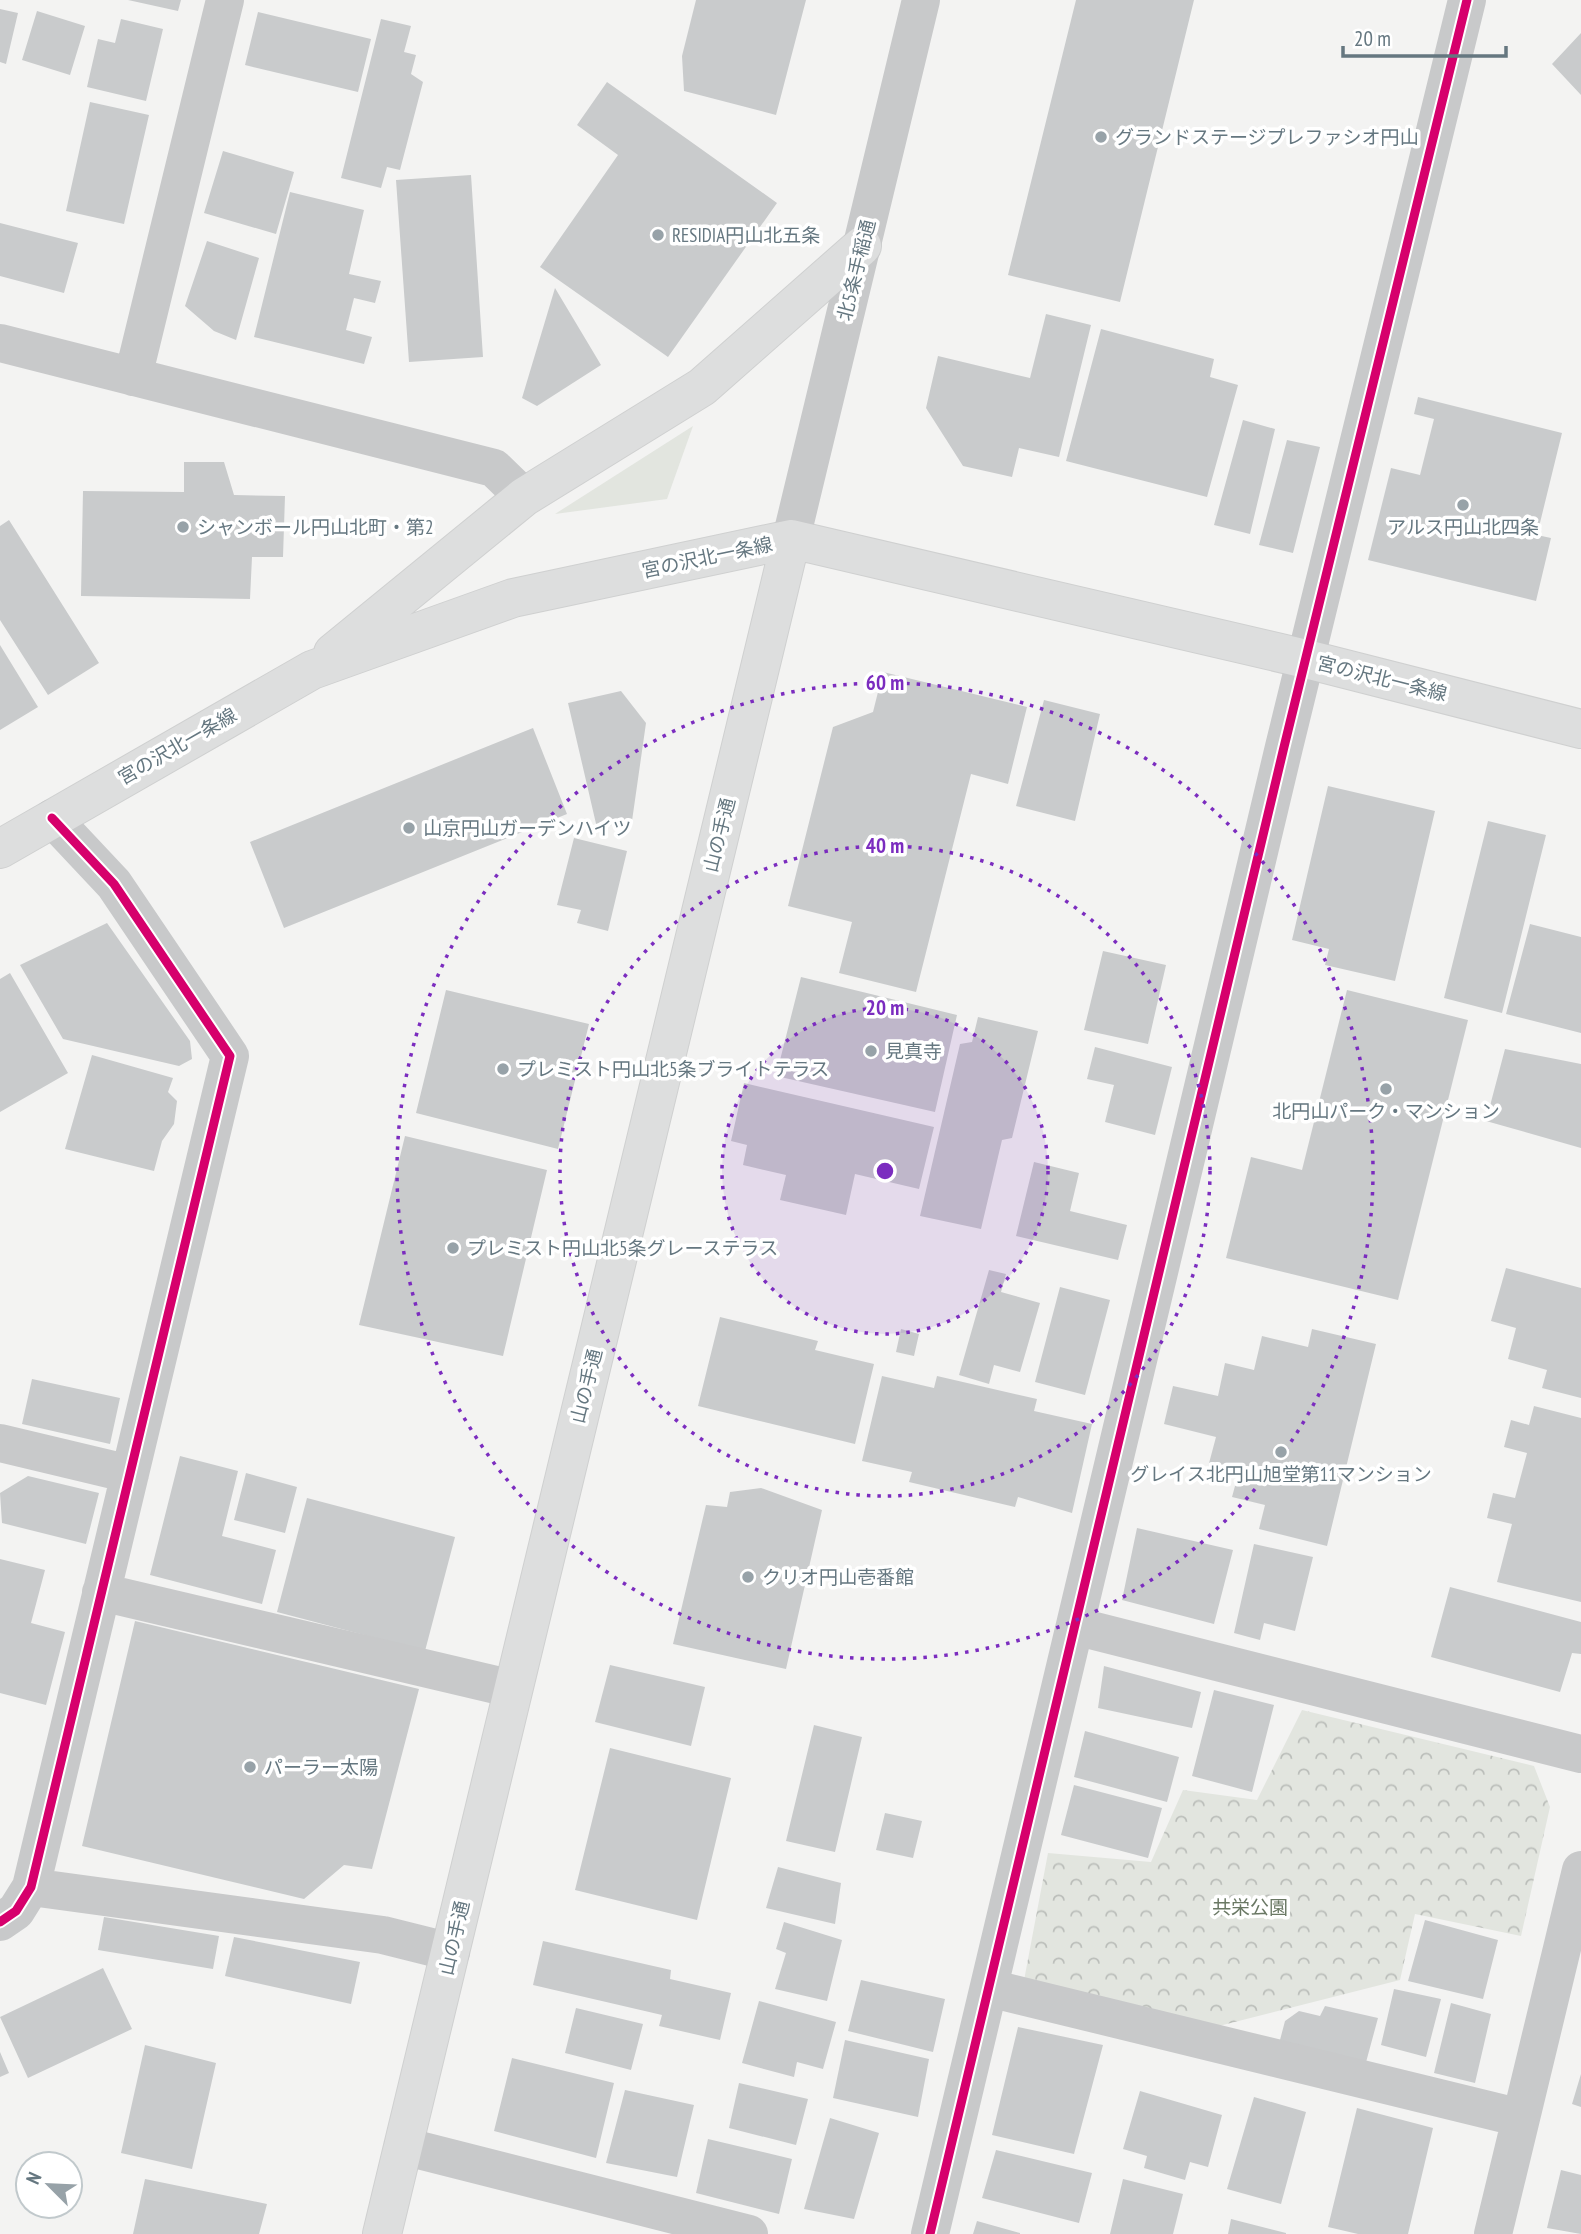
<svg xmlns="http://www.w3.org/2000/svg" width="1581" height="2234" viewBox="0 0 1581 2234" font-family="'PT Sans Narrow','Noto Sans JP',sans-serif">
<defs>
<pattern id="forest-crowns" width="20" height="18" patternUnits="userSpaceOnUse" patternTransform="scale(1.75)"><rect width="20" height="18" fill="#e2e5df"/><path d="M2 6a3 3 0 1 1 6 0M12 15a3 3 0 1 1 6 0" fill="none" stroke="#bbbeba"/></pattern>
</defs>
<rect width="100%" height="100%" fill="#f3f3f2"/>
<path fill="#e2e5df" d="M 693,426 L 667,499 L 555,514 Z"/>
<path fill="url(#forest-crowns)" d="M 1302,1710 L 1534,1766 L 1550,1807 L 1521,1936 L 1415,1914 L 1400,1980 L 1215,2027 L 1022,1991 L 1048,1853 L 1151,1862 L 1183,1790 L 1257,1800 Z"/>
<path fill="#c9cbcc" d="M 128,0 L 181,0 L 178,11 Z
M 696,0 L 806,0 L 776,115 L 684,91 L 682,56 Z
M 1076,0 L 1194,0 L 1120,302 L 1008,275 Z
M 0,9 L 18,13 L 6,64 L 0,62 Z
M 37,11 L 85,26 L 70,75 L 22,60 Z
M 258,12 L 371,39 L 358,92 L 245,65 Z
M 121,19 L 163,29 L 146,101 L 87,87 L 98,39 L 115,43 Z
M 381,19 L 411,26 L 404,52 L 416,55 L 411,74 L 423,82 L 400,170 L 387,167 L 381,188 L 341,178 Z
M 1581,33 L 1581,95 L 1552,64 Z
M 607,82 L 777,203 L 668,357 L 540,267 L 618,155 L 577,125 Z
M 90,102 L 149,115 L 124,224 L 66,211 Z
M 223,151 L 294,172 L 276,234 L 204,213 Z
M 471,175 L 483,357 L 409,362 L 396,180 Z
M 290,192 L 364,210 L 349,274 L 381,281 L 375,303 L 354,298 L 346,330 L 372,337 L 364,364 L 254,337 Z
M 0,223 L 78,243 L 64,293 L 0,276 Z
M 207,241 L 259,258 L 236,340 L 214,331 L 185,306 Z
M 555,288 L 601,365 L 537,406 L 522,398 Z
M 1046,314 L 1091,325 L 1059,457 L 1019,448 L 1012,477 L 963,466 L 926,408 L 938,356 L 1030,378 Z
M 1101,329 L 1214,359 L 1210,377 L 1238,385 L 1207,497 L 1066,461 Z
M 1418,397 L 1562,433 L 1537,535 L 1551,538 L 1536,601 L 1368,560 L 1391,468 L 1420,475 L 1434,419 L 1414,414 Z
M 1243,420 L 1275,429 L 1250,534 L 1214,525 Z
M 1287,440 L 1320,447 L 1293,553 L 1259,545 Z
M 184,462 L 224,462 L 234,495 L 285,496 L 283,557 L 252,557 L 250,599 L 81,596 L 83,491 L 184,492 Z
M 9,520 L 99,663 L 48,695 L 0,620 L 0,526 Z
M 0,645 L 38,707 L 0,730 Z
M 883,672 L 1027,707 L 1008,784 L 971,774 L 916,992 L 839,973 L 852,922 L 788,906 L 833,727 L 873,712 Z
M 621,691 L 646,723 L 632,821 L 597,828 L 568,703 Z
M 1044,700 L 1100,714 L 1075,821 L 1016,806 Z
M 533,728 L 567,814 L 284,928 L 250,842 Z
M 1328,786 L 1435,811 L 1395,981 L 1325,965 L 1329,949 L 1292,940 Z
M 1488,821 L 1546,835 L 1502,1013 L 1444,998 Z
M 574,838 L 627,851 L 608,931 L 577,923 L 581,910 L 557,905 Z
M 107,923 L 190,1041 L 192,1059 L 179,1066 L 63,1039 L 20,965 Z
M 1530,924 L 1581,937 L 1581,1033 L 1506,1014 Z
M 1103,951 L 1166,965 L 1148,1044 L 1084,1030 Z
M 10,973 L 68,1073 L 0,1112 L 0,979 Z
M 801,977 L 957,1015 L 935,1112 L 776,1076 Z
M 446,990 L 589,1024 L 558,1149 L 416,1113 Z
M 1347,990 L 1468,1020 L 1398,1300 L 1226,1258 L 1251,1157 L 1302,1170 Z
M 978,1017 L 1038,1031 L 1012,1138 L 1002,1140 L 981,1229 L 920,1216 L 960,1044 L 972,1042 Z
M 1095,1047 L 1172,1067 L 1155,1135 L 1105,1122 L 1114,1085 L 1087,1079 Z
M 1505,1049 L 1581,1064 L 1581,1148 L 1486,1121 Z
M 92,1055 L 173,1078 L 168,1092 L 177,1101 L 174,1124 L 162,1141 L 154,1171 L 65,1149 Z
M 744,1083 L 934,1127 L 919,1189 L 855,1174 L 846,1215 L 780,1200 L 786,1175 L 743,1165 L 747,1145 L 731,1141 Z
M 405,1136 L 547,1170 L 503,1356 L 359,1325 Z
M 1034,1162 L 1079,1173 L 1070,1211 L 1127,1225 L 1118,1260 L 1016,1236 Z
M 1506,1268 L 1581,1288 L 1581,1398 L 1542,1388 L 1547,1370 L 1508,1359 L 1516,1328 L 1491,1321 Z
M 989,1270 L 1006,1274 L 1001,1292 L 1040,1303 L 1020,1372 L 994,1365 L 989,1384 L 959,1375 Z
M 1060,1287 L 1110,1300 L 1085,1395 L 1035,1382 Z
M 720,1317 L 818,1341 L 815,1350 L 874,1364 L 855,1444 L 698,1406 Z
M 901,1329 L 919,1334 L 914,1356 L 896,1352 Z
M 1312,1329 L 1376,1344 L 1327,1546 L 1259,1529 L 1265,1505 L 1232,1497 L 1238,1475 L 1208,1467 L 1216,1437 L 1164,1424 L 1173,1386 L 1218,1396 L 1225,1363 L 1254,1370 L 1262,1336 L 1308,1347 Z
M 882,1376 L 934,1388 L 937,1376 L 1037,1399 L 1034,1411 L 1092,1424 L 1072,1513 L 1018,1497 L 1015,1507 L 909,1482 L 912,1472 L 862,1461 Z
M 32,1379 L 120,1398 L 110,1444 L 22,1424 Z
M 1534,1406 L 1581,1418 L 1581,1602 L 1497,1582 L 1512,1524 L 1487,1518 L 1493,1493 L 1515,1498 L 1527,1453 L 1504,1447 L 1511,1420 L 1529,1425 Z
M 180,1456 L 238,1471 L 222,1536 L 276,1550 L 262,1604 L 150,1575 Z
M 246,1473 L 297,1487 L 285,1533 L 234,1520 Z
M 28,1476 L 99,1493 L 86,1544 L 2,1523 L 0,1493 Z
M 761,1488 L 822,1510 L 786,1669 L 673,1644 L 706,1505 L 727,1507 L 730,1492 Z
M 307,1498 L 455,1537 L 425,1651 L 277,1612 Z
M 1137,1528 L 1233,1550 L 1214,1624 L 1122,1600 Z
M 1254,1544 L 1313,1557 L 1295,1631 L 1264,1623 L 1260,1640 L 1234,1633 Z
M 0,1559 L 45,1570 L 31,1623 L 65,1632 L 46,1705 L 0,1693 Z
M 1450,1587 L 1581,1622 L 1581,1654 L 1572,1653 L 1560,1692 L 1431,1657 Z
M 135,1621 L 419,1689 L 372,1869 L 344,1865 L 304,1899 L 82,1846 Z
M 610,1665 L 705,1687 L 691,1746 L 595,1722 Z
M 1104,1666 L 1201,1692 L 1192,1728 L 1098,1708 Z
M 1214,1690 L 1274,1705 L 1252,1792 L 1192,1776 Z
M 814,1725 L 862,1737 L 835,1852 L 786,1841 Z
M 1085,1731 L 1179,1757 L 1167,1802 L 1074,1777 Z
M 610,1748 L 731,1778 L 697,1920 L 575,1890 Z
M 1074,1785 L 1162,1808 L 1148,1858 L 1061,1835 Z
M 885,1813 L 922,1821 L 913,1858 L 876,1850 Z
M 778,1867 L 841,1883 L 835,1924 L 766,1908 Z
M 104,1917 L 219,1936 L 213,1969 L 98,1950 Z
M 1425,1920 L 1498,1940 L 1483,1999 L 1408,1981 Z
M 784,1922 L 842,1940 L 827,2001 L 775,1989 L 786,1953 L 776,1949 Z
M 234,1937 L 360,1962 L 351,2004 L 225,1976 Z
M 543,1941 L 671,1970 L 670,1979 L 731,1993 L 720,2040 L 659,2026 L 662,2015 L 533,1985 Z
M 103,1968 L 132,2029 L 28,2078 L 0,2017 Z
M 861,1980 L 945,1999 L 933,2052 L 848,2031 Z
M 1394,1989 L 1441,1999 L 1426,2057 L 1381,2045 Z
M 759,2001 L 836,2022 L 823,2069 L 797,2062 L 794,2077 L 742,2063 Z
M 1451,2003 L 1491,2014 L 1475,2083 L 1434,2073 Z
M 1325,2006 L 1378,2018 L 1365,2066 L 1280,2040 L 1285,2021 L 1299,2011 L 1320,2016 Z
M 576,2008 L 643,2024 L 631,2070 L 565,2053 Z
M 1018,2027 L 1103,2045 L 1074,2154 L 992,2135 Z
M 845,2040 L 929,2059 L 918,2117 L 833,2098 Z
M 145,2045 L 216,2063 L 192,2169 L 121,2153 Z
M 0,2052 L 9,2073 L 0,2077 Z
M 512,2058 L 614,2083 L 596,2158 L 494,2131 Z
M 1581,2074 L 1581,2107 L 1572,2104 Z
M 739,2083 L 808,2099 L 796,2145 L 729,2128 Z
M 625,2090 L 694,2105 L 677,2177 L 606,2163 Z
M 1140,2091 L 1222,2115 L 1208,2167 L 1190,2162 L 1185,2180 L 1144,2168 L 1147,2156 L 1123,2149 Z
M 1254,2097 L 1306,2112 L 1281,2204 L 1227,2189 Z
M 1357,2108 L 1433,2128 L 1408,2234 L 1358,2234 L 1328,2227 Z
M 830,2118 L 879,2133 L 854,2219 L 804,2209 Z
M 708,2139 L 792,2159 L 779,2214 L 696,2193 Z
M 996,2150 L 1092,2173 L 1079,2223 L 982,2198 Z
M 1561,2170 L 1581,2175 L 1581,2234 L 1547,2228 Z
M 145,2179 L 267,2204 L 259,2234 L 133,2234 Z
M 1123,2179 L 1183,2194 L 1173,2234 L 1110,2234 Z
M 1231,2219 L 1286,2233 L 1286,2234 L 1228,2234 Z
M 977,2221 L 1020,2233 L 1020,2234 L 973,2234 Z"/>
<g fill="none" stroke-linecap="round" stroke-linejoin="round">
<g stroke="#cfd0d0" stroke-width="40">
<path id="major" d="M 333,653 L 524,497 L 702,387 L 862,246
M 0,849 L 312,670 L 513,598 L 791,539 L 1306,659 L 1581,729
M 382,2234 L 791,539"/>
</g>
<path stroke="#c8c9ca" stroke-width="38" d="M 0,343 L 494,468 L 524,497
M 133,377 L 225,0
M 791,539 L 921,0
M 0,1443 L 130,1474
M 101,1592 L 513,1689
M 1075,1626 L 1581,1754
M 31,1887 L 383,1935 L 451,1952
M 0,1922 L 16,1911 L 31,1887 L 230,1056 L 114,884 L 52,818
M 989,1988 L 1521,2118
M 403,2146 L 749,2234
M 930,2234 L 1284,747 L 1467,0
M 1493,2234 L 1581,1870"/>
<use href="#major" stroke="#dddede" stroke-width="38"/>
<g stroke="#fff" stroke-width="13">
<path id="cycleway" d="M 0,1922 L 16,1911 L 31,1887 L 230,1056 L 114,884 L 52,818
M 930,2234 L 1284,747 L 1467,0"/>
</g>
<use href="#cycleway" stroke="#d6006c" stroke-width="9"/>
</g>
<circle cx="885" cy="1171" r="163" fill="#7b2cbf" fill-opacity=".12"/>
<g fill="none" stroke="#7b2cbf" stroke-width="3.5" stroke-dasharray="3.5 7">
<circle cx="885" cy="1171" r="163"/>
<circle cx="885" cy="1171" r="325"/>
<circle cx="885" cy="1171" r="488"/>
</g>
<g fill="#97a2a8" stroke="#fff" stroke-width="2.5">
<circle cx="1101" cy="137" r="7"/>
<circle cx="658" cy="235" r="7"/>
<circle cx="1463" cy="505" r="7"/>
<circle cx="183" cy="527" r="7"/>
<circle cx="409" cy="828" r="7"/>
<circle cx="871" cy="1051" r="7"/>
<circle cx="503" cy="1069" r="7"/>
<circle cx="1386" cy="1089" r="7"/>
<circle cx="453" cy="1248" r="7"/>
<circle cx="1281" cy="1452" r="7"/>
<circle cx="748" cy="1577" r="7"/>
<circle cx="250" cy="1767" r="7"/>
</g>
<g text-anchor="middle" stroke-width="7" stroke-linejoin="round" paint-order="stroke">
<g font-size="19" fill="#657780" stroke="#fff" text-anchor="start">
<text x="1115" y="144">グランドステージプレファシオ円山</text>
<text x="672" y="242">RESIDIA円山北五条</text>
<text x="197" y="534">シャンボール円山北町・第2</text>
<text x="1463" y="534" text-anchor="middle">アルス円山北四条</text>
<text x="423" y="835">山京円山ガーデンハイツ</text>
<text x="885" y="1058">見真寺</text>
<text x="517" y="1076">プレミスト円山北5条ブライトテラス</text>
<text x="1386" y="1118" text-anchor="middle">北円山パーク・マンション</text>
<text x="467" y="1255">プレミスト円山北5条グレーステラス</text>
<text x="1281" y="1481" text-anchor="middle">グレイス北円山旭堂第11マンション</text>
<text x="762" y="1584">クリオ円山壱番館</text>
<text x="264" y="1774">パーラー太陽</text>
</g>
<g font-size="19" fill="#657780" stroke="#fff">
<text transform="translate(856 270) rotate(-76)" y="7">北5条手稲通</text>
<text transform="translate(707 557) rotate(-12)" y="7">宮の沢北一条線</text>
<text transform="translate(1382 678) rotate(14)" y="7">宮の沢北一条線</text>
<text transform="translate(177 746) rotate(-30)" y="7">宮の沢北一条線</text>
<text transform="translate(719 835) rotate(-76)" y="7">山の手通</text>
<text transform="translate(586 1386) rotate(-76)" y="7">山の手通</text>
<text transform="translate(454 1938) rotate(-77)" y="7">山の手通</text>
</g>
<g font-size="19" fill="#6a7864" stroke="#fff">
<text x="1250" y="1914">共栄公園</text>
</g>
</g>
<circle cx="885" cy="1171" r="10" fill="#7b2cbf" stroke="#fff" stroke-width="3.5"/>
<g font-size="21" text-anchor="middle" font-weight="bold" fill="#7b2cbf" stroke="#fff" stroke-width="7" stroke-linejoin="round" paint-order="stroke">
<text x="885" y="690">60 m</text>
<text x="885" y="853">40 m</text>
<text x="885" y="1015">20 m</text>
</g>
<g transform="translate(49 2185) rotate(294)"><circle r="33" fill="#ffffff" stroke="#c1c9cc" stroke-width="2"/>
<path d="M0-5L12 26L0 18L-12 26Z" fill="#97a2a8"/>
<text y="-10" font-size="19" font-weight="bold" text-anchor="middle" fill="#657780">N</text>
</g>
<path d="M1343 46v10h163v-10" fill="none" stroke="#657780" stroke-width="3.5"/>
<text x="1354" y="46" font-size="21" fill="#657780" stroke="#ffffff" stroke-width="5" paint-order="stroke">20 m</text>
</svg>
